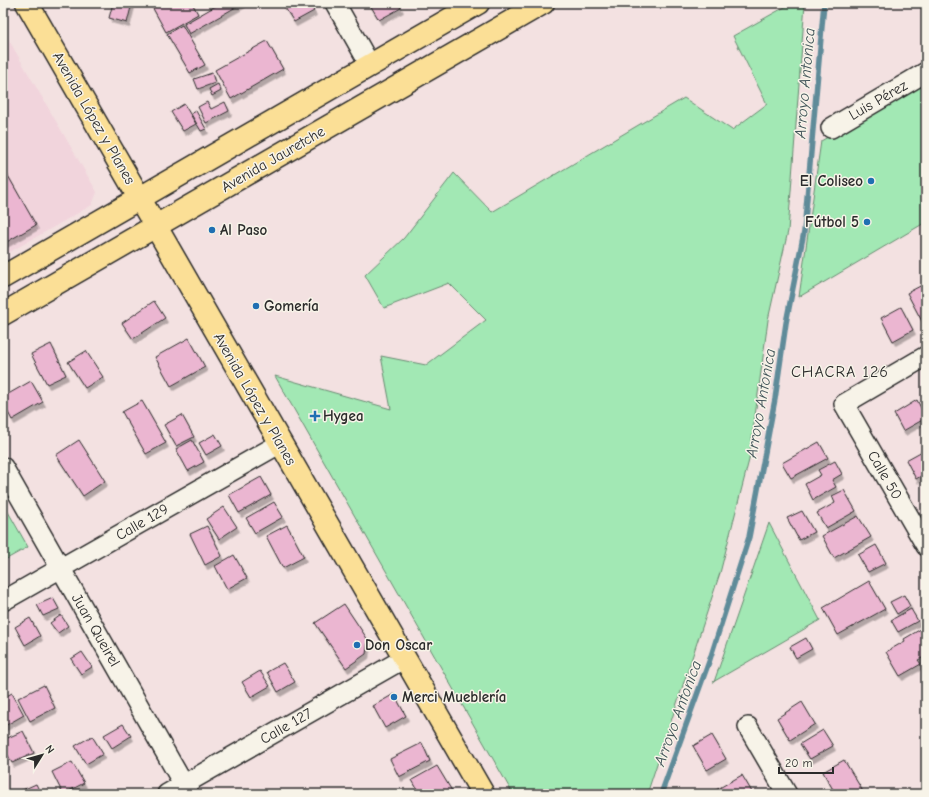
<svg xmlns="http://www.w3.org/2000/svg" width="929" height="797" viewBox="0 0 929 797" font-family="'Comic Neue',sans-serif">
<defs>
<filter id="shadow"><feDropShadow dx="2.5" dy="4.5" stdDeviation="0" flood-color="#0004"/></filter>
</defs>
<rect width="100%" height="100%" fill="#f3e1e1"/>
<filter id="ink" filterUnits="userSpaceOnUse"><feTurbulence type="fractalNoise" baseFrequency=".025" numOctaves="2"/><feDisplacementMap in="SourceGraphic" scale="8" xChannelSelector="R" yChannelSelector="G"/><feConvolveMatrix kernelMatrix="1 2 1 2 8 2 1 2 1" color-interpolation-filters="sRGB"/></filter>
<g filter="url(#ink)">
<path fill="#f1d4dc" d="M 3,30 L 97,192 L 92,205 L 3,256 Z"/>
<path fill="#a2e8b4" stroke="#668a70" d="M 792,3 L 805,3 L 788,231 L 768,320 L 749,460 L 720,573 L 647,794 L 513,794 L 275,376 L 391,409 L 381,356 L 426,365 L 486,320 L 449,283 L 384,308 L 365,275 L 404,238 L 454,173 L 492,212 L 684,98 L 732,130 L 767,104 L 733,36 Z
M 926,81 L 926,222 L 799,297 L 821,141 Z
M 3,503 L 28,547 L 3,561 Z
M 769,523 L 820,620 L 713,682 L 714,682 Z"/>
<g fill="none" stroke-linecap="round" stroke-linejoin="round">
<path stroke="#5f8b99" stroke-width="5.5" d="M 661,794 L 710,659 L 749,537 L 775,399 L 786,323 L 804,232 L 824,3"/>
</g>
<path fill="#ebb6d1" stroke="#2b2b2b" filter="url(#shadow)" d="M 113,3 L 132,3 L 127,23 L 109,18 Z
M 150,3 L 192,3 L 198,14 L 166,32 Z
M 221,3 L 243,3 L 189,34 L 184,24 Z
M 282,3 L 309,3 L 314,11 L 294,22 Z
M 369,3 L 398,3 L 401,8 L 379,20 Z
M 182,25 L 205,65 L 190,73 L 167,34 Z
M 267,41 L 283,69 L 231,99 L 215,70 Z
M 212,73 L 215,83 L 198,89 L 194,79 Z
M 218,84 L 221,91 L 212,96 L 209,89 Z
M 207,102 L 211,109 L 225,102 L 229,111 L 206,123 L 198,107 Z
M 184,104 L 196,124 L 183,131 L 171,112 Z
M 196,111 L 206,129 L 201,131 L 191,114 Z
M 7,174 L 36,225 L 3,244 L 3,176 Z
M 926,283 L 926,323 L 924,325 L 907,293 Z
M 154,301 L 165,318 L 133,339 L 122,323 Z
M 901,307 L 913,330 L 893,341 L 881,318 Z
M 189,338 L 205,367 L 171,386 L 155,357 Z
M 51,344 L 66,375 L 47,384 L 31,354 Z
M 86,351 L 103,377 L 85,388 L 68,362 Z
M 31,381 L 43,402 L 12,420 L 3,403 L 3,397 Z
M 917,400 L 926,418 L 903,431 L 894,414 Z
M 142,401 L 166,443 L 146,454 L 122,412 Z
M 182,415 L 194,437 L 176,446 L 164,425 Z
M 215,434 L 222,446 L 206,455 L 199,443 Z
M 79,440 L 105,481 L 83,496 L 56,455 Z
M 192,440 L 204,462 L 188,471 L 176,449 Z
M 819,442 L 828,458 L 791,478 L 782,463 Z
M 926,449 L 926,473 L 916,479 L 906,460 Z
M 835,461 L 842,474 L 832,480 L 836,487 L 813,500 L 805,484 L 821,475 L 818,470 Z
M 261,477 L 271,495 L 239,513 L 229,495 Z
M 844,490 L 856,511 L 826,528 L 817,513 L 835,503 L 832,496 Z
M 274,502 L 283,517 L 255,533 L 246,518 Z
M 224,507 L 237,527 L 219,539 L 206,519 Z
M 802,511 L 814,532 L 799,540 L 787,518 Z
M 858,516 L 871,537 L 834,558 L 822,536 Z
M 287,525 L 304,557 L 283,568 L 266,536 Z
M 207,526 L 222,556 L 205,565 L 190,534 Z
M 876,545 L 886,563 L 868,572 L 858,555 Z
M 234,555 L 247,578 L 227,589 L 215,566 Z
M 869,581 L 885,609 L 838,635 L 823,608 Z
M 904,595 L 910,606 L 897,614 L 890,602 Z
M 53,598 L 59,609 L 43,616 L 37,605 Z
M 344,604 L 368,640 L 366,654 L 346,668 L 315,623 Z
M 911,609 L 918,621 L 898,632 L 891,620 Z
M 61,615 L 68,626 L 58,633 L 50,623 Z
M 30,618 L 40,636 L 25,645 L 15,627 Z
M 926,626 L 926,656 L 918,660 L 921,664 L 900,676 L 886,652 L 905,641 L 904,639 Z
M 806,638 L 812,649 L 796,658 L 790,647 Z
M 82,652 L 92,667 L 81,674 L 71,659 Z
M 283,663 L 295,682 L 278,692 L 267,672 Z
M 260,671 L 270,686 L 251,697 L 242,682 Z
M 44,685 L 55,708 L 30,721 L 18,698 Z
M 12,693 L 24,715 L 3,727 L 3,698 Z
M 394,694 L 406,716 L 385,728 L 373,706 Z
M 802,702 L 815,724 L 790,740 L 777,718 Z
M 123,724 L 131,736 L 112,748 L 104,735 Z
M 823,730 L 833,746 L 810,759 L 800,744 Z
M 23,731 L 34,753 L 12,763 L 3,746 L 3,740 Z
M 712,735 L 726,759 L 707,770 L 693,746 Z
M 92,736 L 103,754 L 86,764 L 75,746 Z
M 422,743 L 430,761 L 399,777 L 390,759 Z
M 844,760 L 861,788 L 864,794 L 833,794 L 835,793 L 823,772 Z
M 72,762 L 84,783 L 63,794 L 52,772 Z
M 437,766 L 452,791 L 446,794 L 420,794 L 412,780 Z
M 742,775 L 752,792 L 748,794 L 709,794 Z
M 36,784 L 41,794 L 19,794 L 18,792 Z"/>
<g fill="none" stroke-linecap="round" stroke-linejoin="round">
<g stroke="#2b2b2b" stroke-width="22">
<path id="minor" d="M 335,3 L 370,65
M 831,128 L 926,72
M 926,356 L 844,404 L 926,546
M 3,467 L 189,794
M 3,601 L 281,443
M 748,727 L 787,794
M 167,794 L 405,658"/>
</g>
<g stroke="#2b2b2b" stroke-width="25">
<path id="major" d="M 27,3 L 483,794
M 3,277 L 478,3
M 3,314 L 543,3"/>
</g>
<use href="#minor" stroke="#f7f3e8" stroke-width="19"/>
<use href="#major" stroke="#fbdf96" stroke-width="22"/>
</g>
</g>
<g fill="#1f6fb2" stroke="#f7f3e8" stroke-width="1.5">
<circle cx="871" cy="181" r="4"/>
<circle cx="867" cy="222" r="4"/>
<circle cx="212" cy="230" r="4"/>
<circle cx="256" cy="306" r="4"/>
<path d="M313 410h4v4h4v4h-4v4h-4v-4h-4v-4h4z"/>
<circle cx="357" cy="645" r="4"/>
<circle cx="394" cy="697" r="4"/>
</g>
<g text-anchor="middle" stroke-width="3" stroke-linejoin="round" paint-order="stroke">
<g font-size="15" fill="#2b2b2b" stroke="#f7f3e8">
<text transform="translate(878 100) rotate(-30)" y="5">Luis Pérez</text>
<text transform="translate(94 118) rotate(60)" y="5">Avenida López y Planes</text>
<text transform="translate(273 159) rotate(-30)" y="5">Avenida Jauretche</text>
<text transform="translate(255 399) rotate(60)" y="5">Avenida López y Planes</text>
<text transform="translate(885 475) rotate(60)" y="5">Calle 50</text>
<text transform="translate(142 522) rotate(-30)" y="5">Calle 129</text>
<text transform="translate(96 630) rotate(60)" y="5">Juan Queirel</text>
<text transform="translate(286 726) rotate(-30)" y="5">Calle 127</text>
</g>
<g font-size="15" font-weight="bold" fill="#2b2b2b" stroke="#f7f3e8" text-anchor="start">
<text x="863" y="186" text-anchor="end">El Coliseo</text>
<text x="859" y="227" text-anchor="end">Fútbol 5</text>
<text x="220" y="235">Al Paso</text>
<text x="264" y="311">Gomería</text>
<text x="323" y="421">Hygea</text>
<text x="365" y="650">Don Oscar</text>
<text x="402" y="702">Merci Mueblería</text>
</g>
<g font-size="16" font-style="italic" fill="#415359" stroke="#f7f3e8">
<text transform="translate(804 83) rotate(-85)" y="6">Arroyo Antonica</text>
<text transform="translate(760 403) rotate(-80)" y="6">Arroyo Antonica</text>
<text transform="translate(677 713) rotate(-70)" y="6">Arroyo Antonica</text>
</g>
<g font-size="16" letter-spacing="1" fill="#2b2b2b" stroke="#f7f3e8">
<text x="840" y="377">CHACRA 126</text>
</g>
</g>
<rect width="929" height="797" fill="none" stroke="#f7f3e8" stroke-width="16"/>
<rect x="8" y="8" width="913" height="781" fill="none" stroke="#2b2b2b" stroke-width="1.5" filter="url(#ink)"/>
<g transform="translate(42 755) rotate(53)" stroke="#f7f3e8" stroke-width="3" paint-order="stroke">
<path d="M0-3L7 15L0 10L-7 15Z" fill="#2b2b2b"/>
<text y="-6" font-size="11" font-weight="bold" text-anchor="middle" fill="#2b2b2b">N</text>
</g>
<path d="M779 767v6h54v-6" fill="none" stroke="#2b2b2b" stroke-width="2"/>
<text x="785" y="767" font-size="12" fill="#2b2b2b" stroke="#f7f3e8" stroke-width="3" paint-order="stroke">20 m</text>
</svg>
